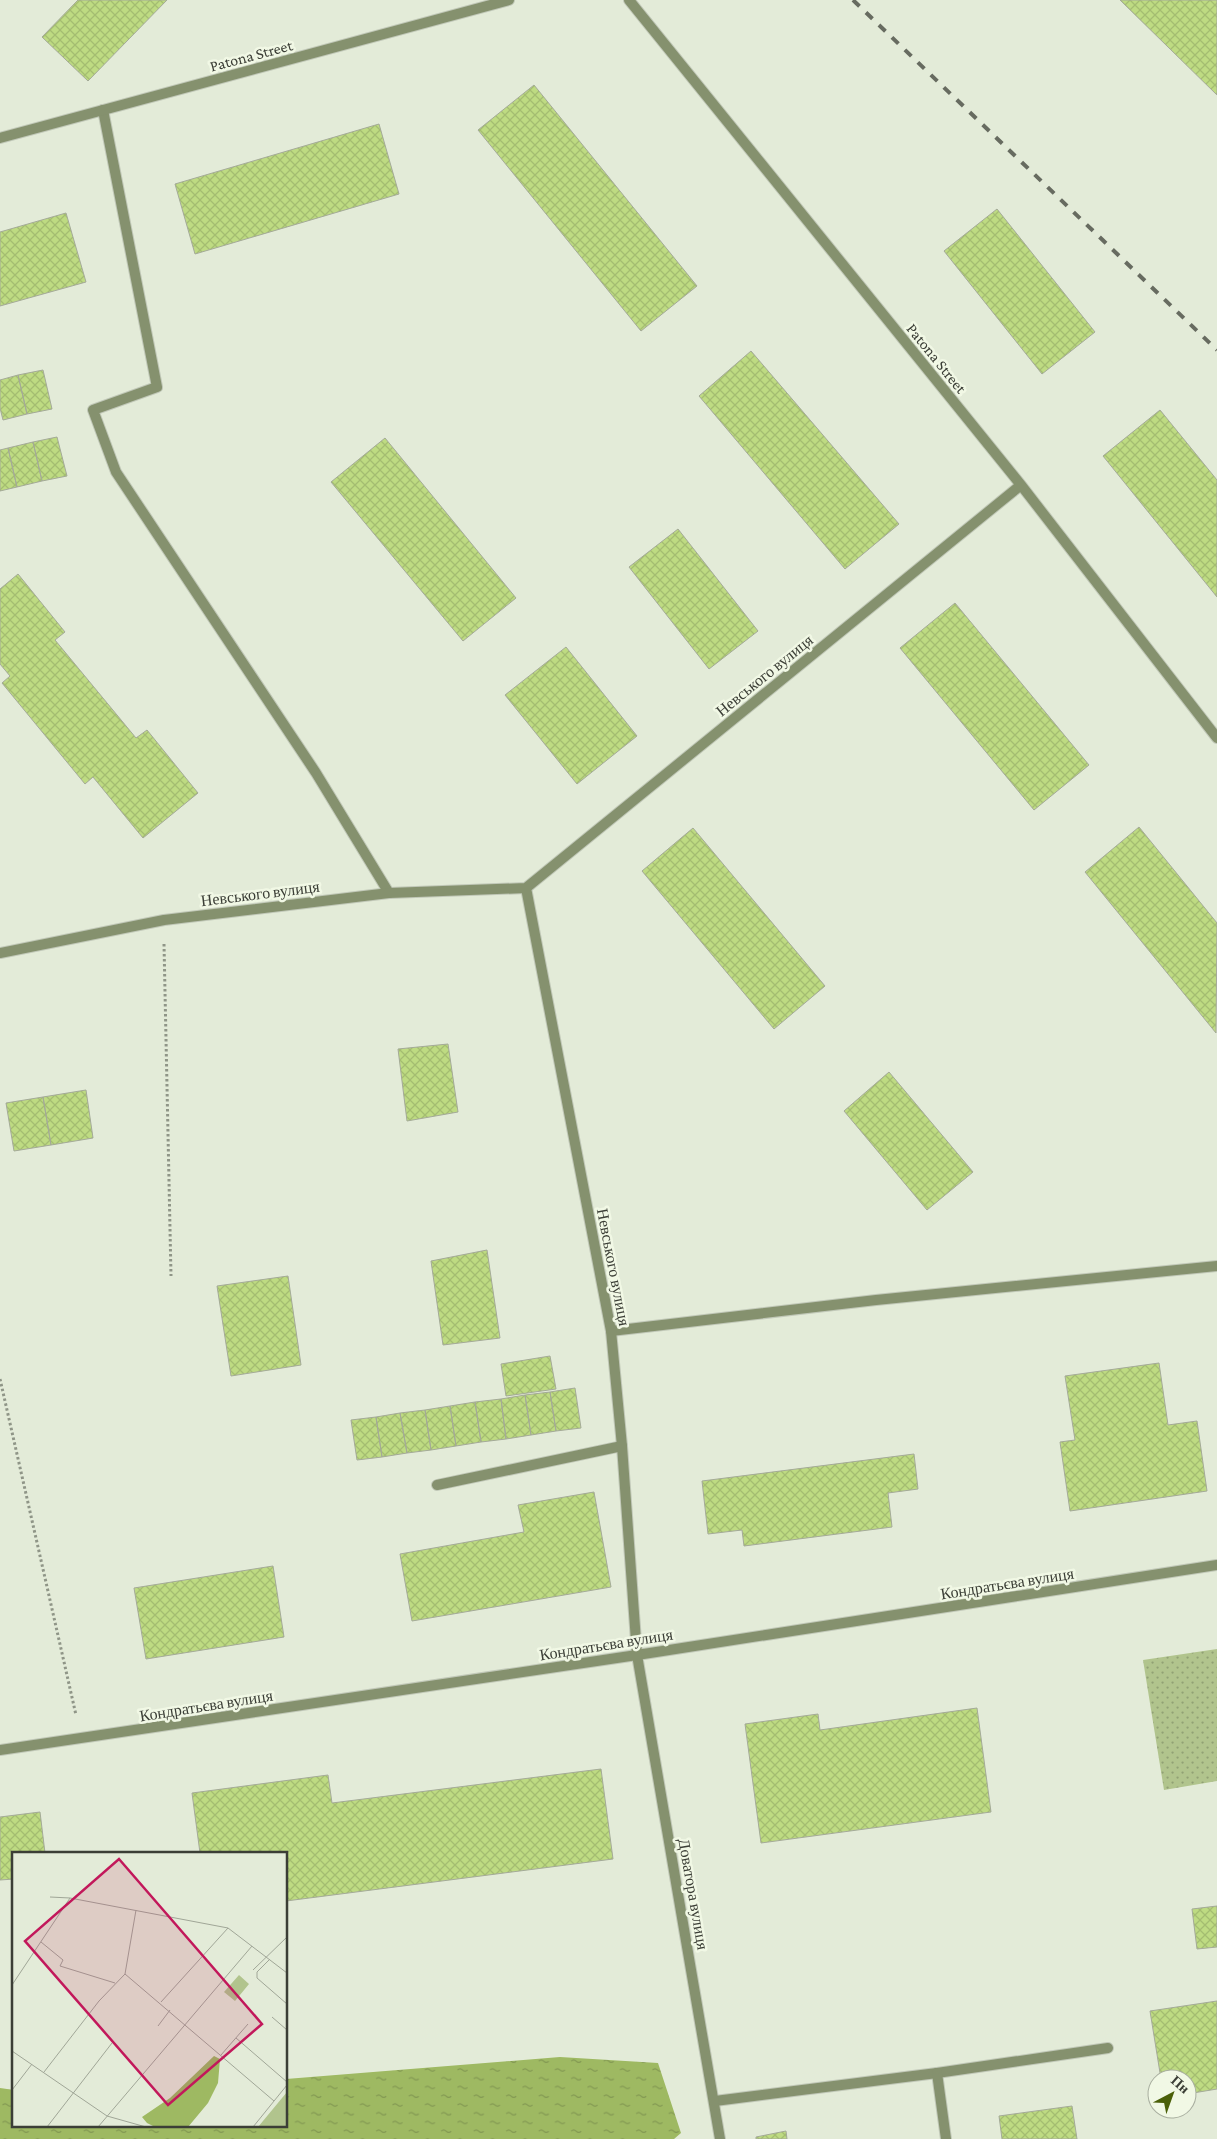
<svg xmlns="http://www.w3.org/2000/svg" width="1217" height="2139" viewBox="0 0 1217 2139" font-family="'Crimson Pro',serif">
<defs>
<pattern id="park-dots" width="8" height="8" patternUnits="userSpaceOnUse" patternTransform="scale(1.25)"><rect width="8" height="8" fill="#b1c48d"/><path d="M2 2h.1M6 6h.1" fill="none" stroke="#91a174" stroke-width="1.8" stroke-linecap="round"/></pattern>
<pattern id="water-ripples" width="26" height="14" patternUnits="userSpaceOnUse" patternTransform="scale(1.25)"><rect width="26" height="14" fill="#9eb962"/><path d="M2 4q2-2 4 0t4 0M15 11q2-2 4 0t4 0" fill="none" stroke="#829852"/></pattern>
<pattern id="building-cross-hatch" width="8" height="8" patternUnits="userSpaceOnUse" patternTransform="scale(1.25)"><rect width="8" height="8" fill="#bedb82"/><path d="M0 0l8 8M0 8l8-8" fill="none" stroke="#a4bd71"/></pattern>
</defs>
<rect width="100%" height="100%" fill="#e3ebd8"/>
<path fill="url(#park-dots)" d="M 1217,1649 L 1217,1781 L 1164,1790 L 1143,1660 Z"/>
<path fill="url(#water-ripples)" d="M 560,2057 L 658,2063 L 681,2133 L 674,2139 L 0,2139 L 0,2088 L 14,2090 L 14,2125 L 286,2125 L 286,2079 Z"/>
<path fill="url(#building-cross-hatch)" stroke="#a4aa98" d="M 78,0 L 167,0 L 88,81 L 42,37 Z
M 1120,0 L 1217,0 L 1217,95 Z
M 534,85 L 697,286 L 641,331 L 478,130 Z
M 379,124 L 399,194 L 195,254 L 175,184 Z
M 997,209 L 1095,332 L 1042,374 L 944,251 Z
M 66,213 L 86,282 L 0,306 L 0,232 Z
M 751,351 L 899,524 L 845,569 L 699,396 Z
M 43,370 L 52,409 L 27,414 L 18,375 Z
M 18,375 L 27,414 L 3,420 L 0,408 L 0,380 Z
M 1160,410 L 1217,480 L 1217,597 L 1103,456 Z
M 57,437 L 67,476 L 42,481 L 33,442 Z
M 385,438 L 516,598 L 463,641 L 331,482 Z
M 33,442 L 42,481 L 17,487 L 8,448 Z
M 8,448 L 17,487 L 0,491 L 0,450 Z
M 678,529 L 758,631 L 709,669 L 629,567 Z
M 18,574 L 65,632 L 55,640 L 136,738 L 147,730 L 198,793 L 143,838 L 93,777 L 85,784 L 2,683 L 10,676 L 0,664 L 0,589 Z
M 955,603 L 1089,765 L 1034,810 L 900,648 Z
M 566,647 L 637,736 L 577,784 L 505,695 Z
M 1139,827 L 1217,923 L 1216,1033 L 1085,872 Z
M 693,828 L 825,986 L 774,1029 L 642,871 Z
M 448,1044 L 458,1112 L 407,1121 L 398,1049 Z
M 889,1072 L 973,1172 L 927,1210 L 844,1111 Z
M 86,1090 L 93,1138 L 51,1145 L 43,1097 Z
M 43,1097 L 51,1145 L 14,1151 L 6,1103 Z
M 487,1250 L 500,1338 L 443,1345 L 431,1261 Z
M 288,1276 L 301,1365 L 231,1376 L 217,1286 Z
M 550,1356 L 556,1389 L 506,1396 L 501,1364 Z
M 1159,1363 L 1168,1425 L 1197,1421 L 1207,1491 L 1070,1511 L 1060,1442 L 1075,1440 L 1065,1376 Z
M 575,1388 L 581,1428 L 556,1431 L 550,1392 Z
M 550,1392 L 556,1431 L 531,1435 L 525,1395 Z
M 525,1395 L 531,1435 L 506,1439 L 501,1399 Z
M 501,1399 L 506,1439 L 481,1442 L 475,1402 Z
M 475,1402 L 481,1442 L 456,1446 L 450,1406 Z
M 450,1406 L 456,1446 L 431,1450 L 425,1410 Z
M 425,1410 L 431,1450 L 407,1453 L 400,1413 Z
M 400,1413 L 407,1453 L 382,1457 L 376,1417 Z
M 376,1417 L 382,1457 L 357,1460 L 351,1420 Z
M 914,1454 L 918,1489 L 888,1493 L 892,1527 L 744,1546 L 742,1530 L 708,1534 L 702,1481 Z
M 594,1492 L 611,1587 L 412,1621 L 400,1554 L 524,1532 L 518,1505 Z
M 273,1566 L 284,1637 L 146,1659 L 134,1588 Z
M 977,1708 L 991,1812 L 761,1843 L 745,1724 L 818,1714 L 820,1730 Z
M 601,1769 L 613,1859 L 286,1901 L 286,1853 L 200,1853 L 192,1793 L 328,1775 L 332,1803 Z
M 40,1812 L 45,1853 L 14,1853 L 14,1879 L 0,1880 L 0,1817 Z
M 1217,1906 L 1217,1947 L 1197,1949 L 1192,1909 Z
M 1217,2001 L 1217,2089 L 1187,2094 L 1187,2079 L 1161,2079 L 1150,2011 Z
M 1072,2106 L 1077,2139 L 1002,2139 L 999,2116 Z
M 786,2131 L 787,2139 L 756,2139 L 756,2137 Z"/>
<g fill="none" stroke-linecap="round" stroke-linejoin="round">
<g stroke="#c1c8b8" stroke-width="12">
<path id="service" d="M 103,110 L 157,387 L 93,410 L 116,472 L 316,773 L 389,893
M 611,1331 L 876,1300 L 1217,1266
M 437,1485 L 622,1446
M 715,2101 L 937,2073 L 1108,2048"/>
</g>
<g stroke="#c1c8b8" stroke-width="12">
<path id="minor" d="M 629,0 L 1021,485 L 1217,738
M 0,138 L 509,0
M 526,888 L 611,1331 L 622,1446 L 637,1655 L 720,2139
M 0,953 L 164,920 L 389,893 L 526,888 L 1021,485
M 0,1750 L 637,1655 L 1217,1565
M 937,2073 L 946,2139"/>
</g>
<path stroke="#8f9587" stroke-width="3" stroke-dasharray="2.5 2.5" stroke-linecap="butt" d="M 164,944 L 171,1276
M 0,1379 L 76,1715"/>
<use href="#service" stroke="#85916e" stroke-width="10"/>
<use href="#minor" stroke="#85916e" stroke-width="10"/>
<path stroke="#676b60" stroke-width="4" stroke-dasharray="9 9" stroke-linecap="butt" d="M 853,0 L 1217,350"/>
</g>
<g text-anchor="middle" stroke-width="5" stroke-linejoin="round" paint-order="stroke">
<g font-size="16" fill="#3b3e36" stroke="#f1f8e5">
<text transform="translate(251 55) rotate(-15)" y="6">Patona Street</text>
<text transform="translate(937 358) rotate(51)" y="6">Patona Street</text>
<text transform="translate(764 675) rotate(-39)" y="6">Невського вулиця</text>
<text transform="translate(260 893) rotate(-7)" y="6">Невського вулиця</text>
<text transform="translate(614 1267) rotate(79)" y="6">Невського вулиця</text>
<text transform="translate(1007 1583) rotate(-9)" y="6">Кондратьєва вулиця</text>
<text transform="translate(606 1644) rotate(-9)" y="6">Кондратьєва вулиця</text>
<text transform="translate(206 1705) rotate(-9)" y="6">Кондратьєва вулиця</text>
<text transform="translate(694 1894) rotate(80)" y="6">Доватора вулиця</text>
</g>
</g>
<g transform="translate(12 1852)">
<rect width="275" height="275" fill="#e3ebd8"/>
<path d="M 227,123 L 237,132 L 223,149 L 212,140 ZM 275,240 L 275,275 L 246,275 Z" fill="#b1c48d"/>
<path d="M 202,204 L 208,207 L 206,231 L 196,251 L 176,275 L 143,275 L 135,271 L 130,265 L 158,246 Z" fill="#9eb962"/>
<path fill="none" stroke="#a0a697" stroke-width="1" d="M 38,45 L 58,46M 29,90 L 51,108 L 48,114 L 103,131M 258,107 L 245,120 L 245,126 L 275,152M 241,118 L 275,85M 113,122 L 262,249M 0,133 L 58,46 L 216,76 L 275,121M 149,150 L 216,76M 260,165 L 275,178M 146,174 L 158,158M 224,186 L 275,230M 0,199 L 95,264 L 134,275M 209,203 L 236,172M 32,220 L 87,149 L 113,122 L 124,58M 0,238 L 20,212M 35,275 L 100,191M 86,275 L 240,94M 241,275 L 275,233"/>
<path fill="#c2185b" fill-opacity="0.15" stroke="#c2185b" stroke-width="2.5" d="M 107,7 L 250,172 L 156,253 L 13,89 Z"/>
<rect width="275" height="275" fill="none" stroke="#3b3e36" stroke-width="2.5"/>
</g>
<g transform="translate(1172 2094) rotate(41)"><circle r="24" fill="#f1f8e5" stroke="#a8ae9f"/>
<path d="M0-4L9 19L0 12L-9 19Z" fill="#4a5f08"/>
<text y="-8" font-size="14" font-weight="bold" text-anchor="middle" fill="#3b3e36">Пн</text>
</g>
</svg>
